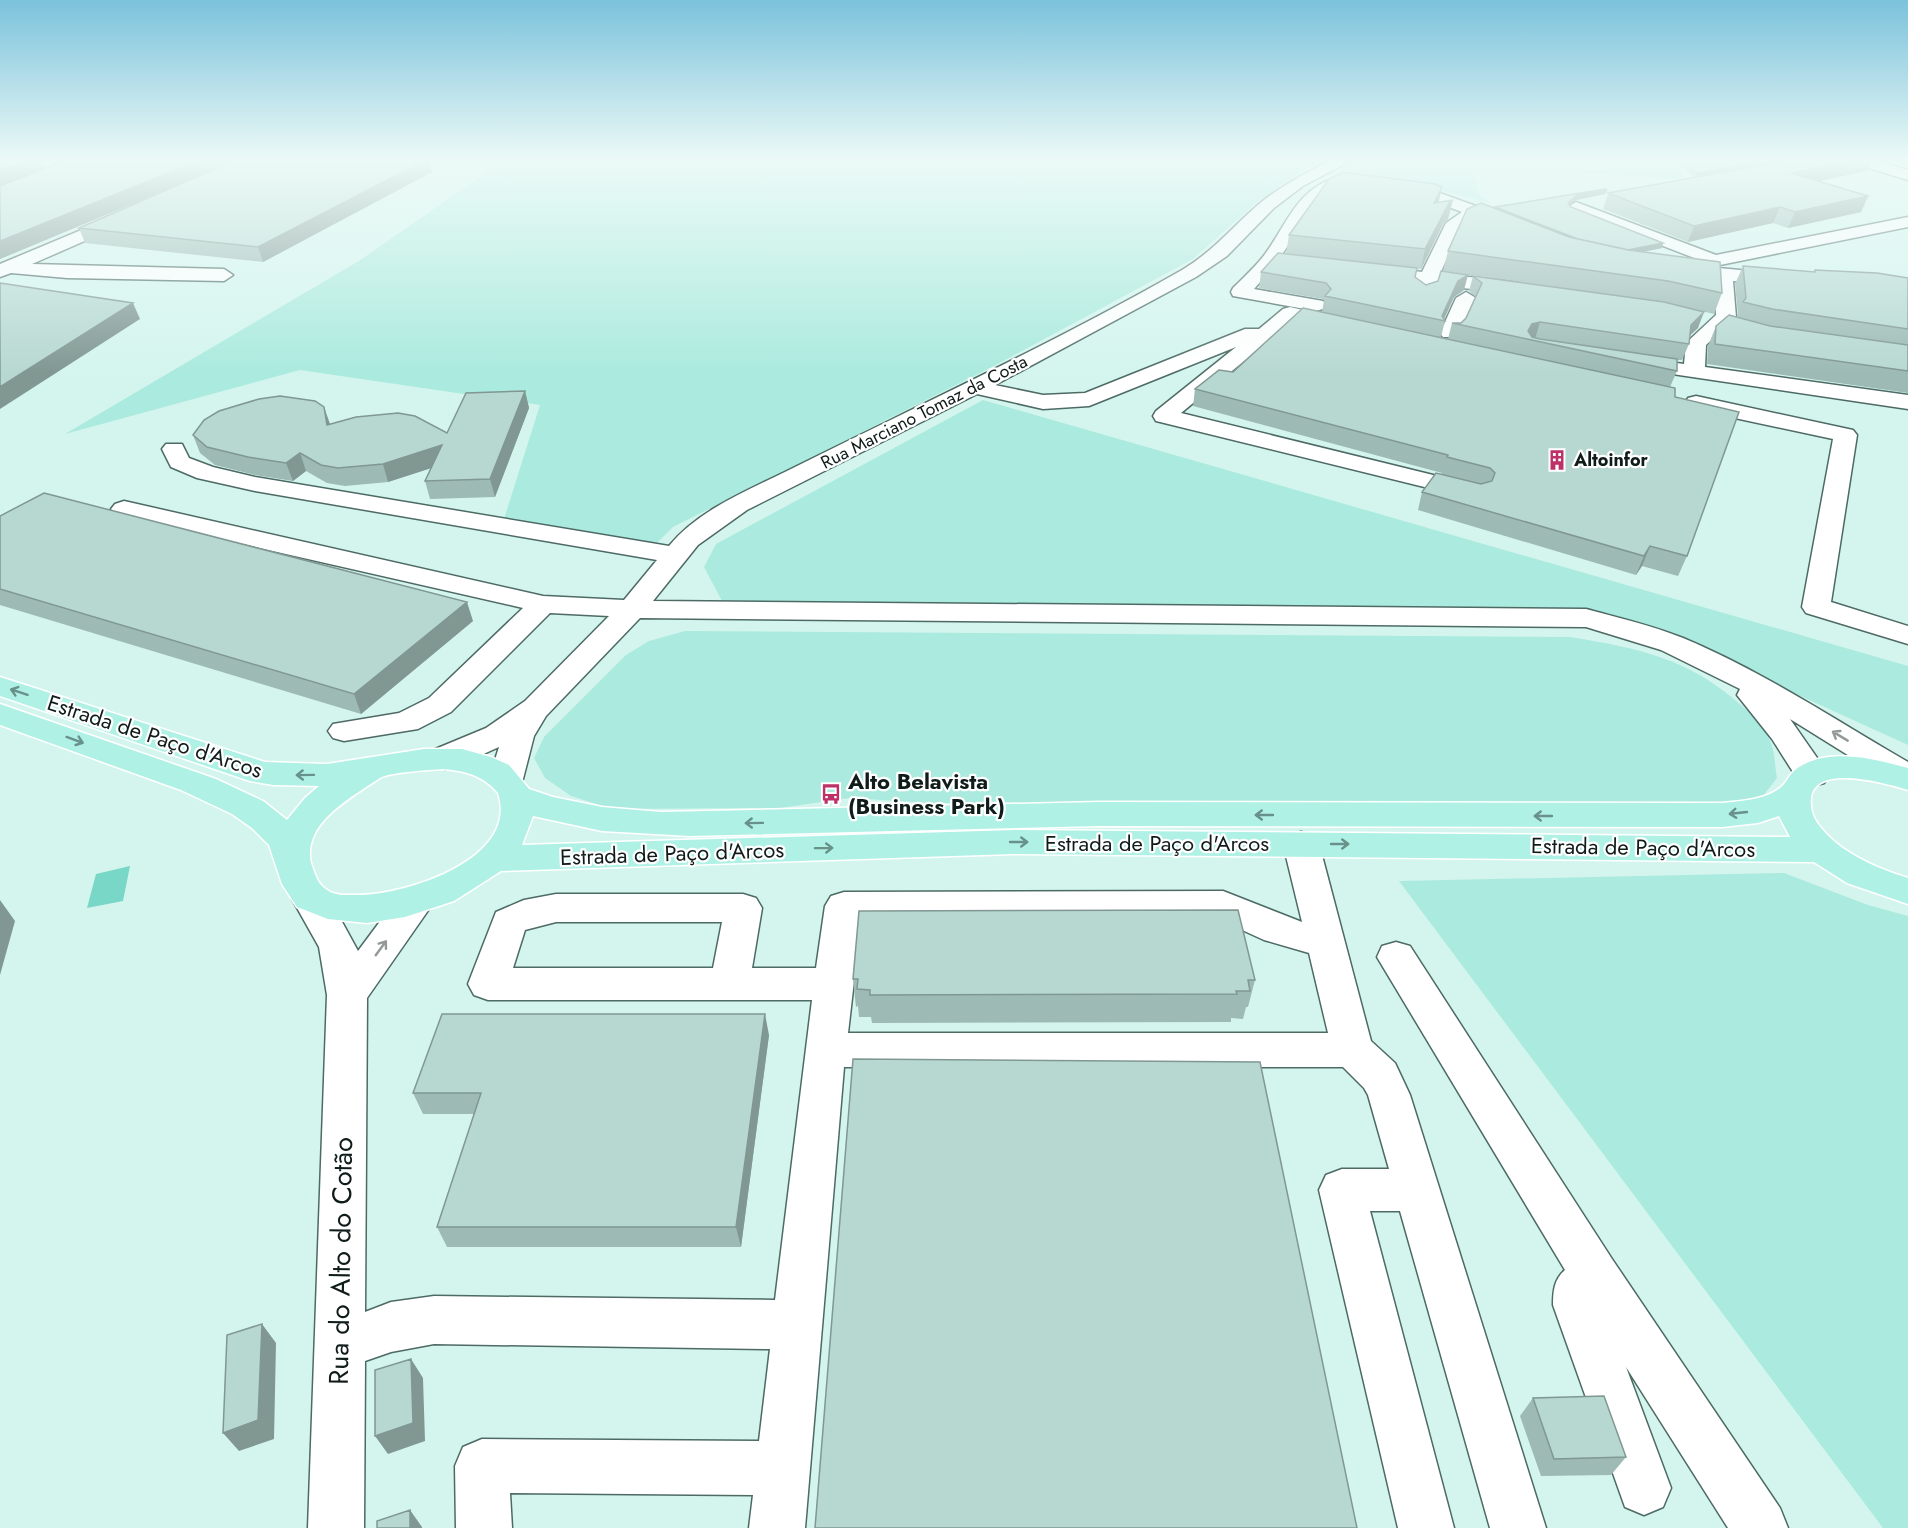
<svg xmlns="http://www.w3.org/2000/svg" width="1908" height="1528" viewBox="0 0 1908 1528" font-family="Jost,sans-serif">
<rect width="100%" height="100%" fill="#d4f5ee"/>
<path fill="#abeade" d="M 497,159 L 1666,159 L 1688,180 L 1562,172 L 1473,173 L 1479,195 L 1491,203 L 1316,162 L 1255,204 L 1193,259 L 994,366 L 673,527 L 656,544 L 504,519 L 540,405 L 300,370 L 65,434 L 359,261 L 497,165 Z
M 983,400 L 1908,666 L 1908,745 L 1653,629 L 1586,609 L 753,606 L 722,601 L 704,567 L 716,544 Z
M 685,631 L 1570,637 C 1638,648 1689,658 1742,706 C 1753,715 1768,731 1772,746 C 1775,756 1775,768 1777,778 L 1763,796 L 1731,803 L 930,803 L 849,798 L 780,808 L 612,809 L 571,796 L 545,778 L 534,758 L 544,737 L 626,655 L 649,641 Z
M 1784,873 L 1868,905 L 1908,916 L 1908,1528 L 1883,1528 L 1399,881 Z"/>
<path fill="#78d7c7" d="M 130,866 L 123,901 L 87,908 L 96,874 Z"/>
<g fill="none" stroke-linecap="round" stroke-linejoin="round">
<g stroke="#4d6a65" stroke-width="3">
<path id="minor" d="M 4,159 L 80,162 L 83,165 L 80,168 L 0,200 L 0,189 L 55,168 L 11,164 Z
M 1334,159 L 1354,159 L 1303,186 L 1274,208 L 1227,256 L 1196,277 L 995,385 L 1043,395 L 1085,393 L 1245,329 L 1259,329 L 1283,309 L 1290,307 L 1338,318 L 1345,320 L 1348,324 L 1345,328 L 1338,330 L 1294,320 L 1181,413 L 1482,487 L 1485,492 L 1482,497 L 1473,499 L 1156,421 L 1153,416 L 1156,411 L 1236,347 L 1089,406 L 1043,409 L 977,394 L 747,510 L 698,545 L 653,601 L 1586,609 C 1619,618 1651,625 1683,638 C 1762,671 1834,719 1908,762 L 1908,788 L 1896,785 L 1790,719 L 1829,775 L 1824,783 L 1812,786 L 1800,783 L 1772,739 L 1737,695 L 1740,689 L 1661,650 L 1586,627 L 640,618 L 546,716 L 534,736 L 523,779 L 518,787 L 506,790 L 494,787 L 489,779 L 499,747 L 457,766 L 445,769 L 433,766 L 429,758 L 433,750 L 486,728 L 525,701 L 609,616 L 550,613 L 451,712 L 418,729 L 344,741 L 333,738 L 328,731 L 333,724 L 399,713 L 429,698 L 523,608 L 124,517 L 115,514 L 111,509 L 115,504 L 124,501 L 543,596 L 624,600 L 657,560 L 255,491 L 197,478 L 171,467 L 162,449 L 166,444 L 182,444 L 189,458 L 213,467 L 255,477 L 669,546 C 700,508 752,489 795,467 C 924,403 1056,342 1182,270 C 1217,249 1234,224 1264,200 C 1286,183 1309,171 1334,159 Z
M 1846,159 L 1870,159 L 1908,170 L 1908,180 L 1849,162 Z
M 1336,178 L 1434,191 L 1515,220 L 1517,224 L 1515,228 L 1503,228 L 1477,218 L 1461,226 L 1440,274 L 1517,282 L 1526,288 L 1517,294 L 1435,285 L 1432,296 L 1422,298 L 1413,292 L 1417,283 L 1365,276 L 1363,272 L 1372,266 L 1422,272 L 1446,223 L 1462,212 L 1431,200 L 1339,188 L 1317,200 L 1276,264 L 1254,289 L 1323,301 L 1326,305 L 1323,309 L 1316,311 L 1233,296 L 1231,292 L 1233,288 C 1243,278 1254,268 1262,258 C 1286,228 1295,189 1336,178 Z
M 1576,202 L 1716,255 L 1908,217 L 1908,227 L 1715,266 L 1570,210 L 1568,207 Z
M 122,213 L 130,218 L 128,222 L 32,264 L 224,269 L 233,275 L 224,281 L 67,278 L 11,273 L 0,277 L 0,264 Z
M 1676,264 L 1783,274 L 1792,280 L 1783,286 L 1733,281 L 1736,317 L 1706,345 L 1705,367 L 1908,395 L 1908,409 L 1625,367 L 1621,363 L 1625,359 L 1632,357 L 1684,364 L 1686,343 L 1716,315 L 1714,279 L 1670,274 L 1667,270 L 1670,266 Z
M 1466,292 L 1476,298 L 1460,333 L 1457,337 L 1443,337 L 1440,333 L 1456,298 Z
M 1696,396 L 1853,430 L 1857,435 L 1831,602 L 1908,626 L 1908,644 L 1806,613 L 1802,607 L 1833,439 L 1688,408 L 1685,403 L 1688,398 Z
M 1301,832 L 1314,835 L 1319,844 L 1371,1041 L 1395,1063 L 1410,1095 L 1546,1528 L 1490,1528 L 1400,1211 L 1370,1211 L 1454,1528 L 1398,1528 L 1319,1190 L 1326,1175 L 1342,1169 L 1389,1169 L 1368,1095 L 1364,1088 L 1343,1067 L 844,1067 L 805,1528 L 749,1528 L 753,1495 L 510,1493 L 512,1528 L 456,1528 L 455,1466 L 463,1447 L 482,1439 L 759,1441 L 770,1349 L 434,1344 L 391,1352 L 365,1361 L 364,1528 L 308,1528 L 327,995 L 319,947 L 292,899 L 298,889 L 311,885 L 324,889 L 358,951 L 402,892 L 415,888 L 428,892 L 434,902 L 367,998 L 365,1312 L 391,1302 L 434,1296 L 775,1300 L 812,1000 L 488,1000 L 474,995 L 468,984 L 496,912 L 524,900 L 556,894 L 743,894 L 756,898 L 762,908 L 752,968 L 816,968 L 825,906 L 831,896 L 844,892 L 1223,891 L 1302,922 L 1283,844 L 1288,835 ZM 1218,919 L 1264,940 L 1309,953 L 1328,1033 L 848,1033 L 861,920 ZM 556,922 L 722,922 L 713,968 L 513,968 L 525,930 Z
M 1396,942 L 1410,946 L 1612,1259 L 1780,1508 L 1788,1528 L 1728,1528 L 1626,1367 L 1671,1488 L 1663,1507 L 1644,1515 L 1625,1507 L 1553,1305 C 1553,1292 1554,1279 1565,1270 L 1377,957 L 1382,946 Z"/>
</g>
<g stroke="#fff" stroke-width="3">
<path id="major" d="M 0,677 L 265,762 L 327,764 L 424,749 L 462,749 L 491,757 L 509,765 L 529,789 L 553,797 L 602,807 L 661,812 L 1100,802 L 1722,803 C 1740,801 1765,800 1780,788 C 1786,784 1789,775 1795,770 C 1826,746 1874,759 1908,768 L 1908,790 C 1888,784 1817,763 1811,797 C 1810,807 1812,816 1818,824 C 1838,852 1876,868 1908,878 L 1908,904 L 1847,883 L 1814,862 L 1014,854 L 501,871 L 454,901 L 405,917 L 367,923 L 328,919 L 297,907 L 282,884 L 269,845 L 252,828 L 232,814 L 181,790 L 0,725 L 0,704 L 216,779 L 263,801 L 287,820 L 305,798 L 319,786 L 273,785 L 250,781 L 0,696 ZM 443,769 C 465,771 483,775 498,793 C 520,860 404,895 358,895 C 348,895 335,896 327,890 C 317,884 315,874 311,863 C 307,846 314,831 326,818 C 341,802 362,790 380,778 C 389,772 431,770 443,769 ZM 533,816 L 602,831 L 690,836 L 1100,826 L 1722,827 L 1758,823 L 1779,816 L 1790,837 L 1014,830 L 522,845 Z"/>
</g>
<use href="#minor" fill="#fff" fill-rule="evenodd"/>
<use href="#major" fill="#b0f1e6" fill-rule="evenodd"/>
</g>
<path fill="#9dbab4" d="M 0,159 L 41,159 L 45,169 L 69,159 L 59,159 L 428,159 L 432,172 L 263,262 L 85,243 L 79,228 L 180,184 L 0,259 Z
M 1673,159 L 1873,159 L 1867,171 L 1819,181 L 1868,196 L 1861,212 L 1788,228 L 1773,223 L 1688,242 L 1603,209 L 1608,193 L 1695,178 Z
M 1442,187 L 1438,203 L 1448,219 L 1444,222 L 1421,269 L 1355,262 L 1415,278 L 1426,285 L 1464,290 L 1454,297 L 1444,319 L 1445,321 L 1441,337 L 1448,339 L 1452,323 L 1461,323 L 1466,318 L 1476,297 L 1469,291 L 1473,276 L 1585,291 L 1443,271 L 1448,251 L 1495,207 L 1607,190 L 1605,194 L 1576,200 L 1569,205 L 1571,207 L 1662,248 L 1642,252 L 1722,293 L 1714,314 L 1693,309 L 1698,328 L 1689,336 L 1689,344 L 1682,360 L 1677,360 L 1677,371 L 1670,387 L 1675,397 L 1687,556 L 1678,576 L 1642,566 L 1636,575 L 1418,510 L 1422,492 L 1442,473 L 1193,406 L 1195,389 L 1233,372 L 1322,312 L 1324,300 L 1323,299 L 1259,288 L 1261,272 L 1286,254 L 1289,235 Z
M 1743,266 L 1814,272 L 1815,270 L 1908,278 L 1908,393 L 1707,364 L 1708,346 L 1716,326 L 1737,317 L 1738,314 L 1735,284 Z
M 525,391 L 529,408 L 495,497 L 430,499 L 425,481 L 431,468 L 388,482 L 345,486 L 327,483 L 306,471 L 293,481 L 255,475 L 215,465 L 200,453 L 193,435 L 330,424 L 447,433 Z
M 0,516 L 473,621 L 361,714 L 0,605 Z
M 853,979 L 1255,980 L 1248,1007 L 1246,1007 L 1243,1019 L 1231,1018 L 1231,1022 L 872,1023 L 871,1017 L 859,1017 L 858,1006 L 856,1007 Z
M 769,1035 L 741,1247 L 447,1247 L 437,1227 L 474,1114 L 423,1114 L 413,1093 Z
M 1533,1398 L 1626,1457 L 1611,1475 L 1541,1476 L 1520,1416 Z"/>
<path fill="#809792" d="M 31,159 L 41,159 L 45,169 L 0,187 L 0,171 Z
M 203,159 L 240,159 L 0,259 L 0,241 Z
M 428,159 L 432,172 L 263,262 L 258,247 Z
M 1775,159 L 1803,159 L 1695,178 L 1697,173 Z
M 1862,159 L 1873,159 L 1867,171 L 1785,188 L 1791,173 Z
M 1442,187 L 1438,205 L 1434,203 Z
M 1607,190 L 1605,194 L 1576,200 L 1566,208 L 1568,203 L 1577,195 Z
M 1868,196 L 1861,212 L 1788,228 L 1795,212 Z
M 1453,200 L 1448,219 L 1444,222 L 1421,269 L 1425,249 L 1449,203 Z
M 1780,207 L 1773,223 L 1688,242 L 1694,226 Z
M 1663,243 L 1662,248 L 1623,256 L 1625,251 Z
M 1468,275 L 1464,290 L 1454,297 L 1443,321 L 1442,316 L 1458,281 Z
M 133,303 L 140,319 L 0,409 L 0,387 Z
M 1704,312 L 1698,328 L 1684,341 L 1691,325 Z
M 1540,322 L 1535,339 L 1525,338 L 1528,331 L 1532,324 Z
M 525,391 L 529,408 L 495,497 L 490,479 Z
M 324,407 L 330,424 L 327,425 Z
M 442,445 L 447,463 L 388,482 L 383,464 Z
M 300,453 L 306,471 L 293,481 L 286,463 Z
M 1650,546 L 1642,566 L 1636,575 L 1644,556 Z
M 467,602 L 473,621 L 361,714 L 354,694 Z
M 0,900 L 15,921 L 0,975 Z
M 765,1014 L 769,1035 L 741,1247 L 736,1227 Z
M 262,1324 L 276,1343 L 274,1439 L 239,1451 L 223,1433 Z
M 411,1359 L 423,1378 L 425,1441 L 388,1454 L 375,1436 Z
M 410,1510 L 422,1527 L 422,1528 L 410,1528 Z"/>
<path fill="#b7d8d1" stroke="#809792" stroke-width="1.5" d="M 0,159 L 31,159 L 0,171 Z
M 69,159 L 203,159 L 0,241 L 0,186 Z
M 238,159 L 428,159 L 258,247 L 79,228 Z
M 1681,159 L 1775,159 L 1697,173 Z
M 1797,159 L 1862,159 L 1791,173 L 1868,196 L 1795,212 L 1780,207 L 1694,226 L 1608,193 Z
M 1343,172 L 1435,184 L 1442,187 L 1434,203 L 1453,200 L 1449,203 L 1425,249 L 1289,235 L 1329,179 Z
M 1605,189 L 1607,190 L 1577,195 L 1568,203 L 1571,207 L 1663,243 L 1628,250 L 1578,239 L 1495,207 Z
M 1481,203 L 1569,237 L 1629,250 L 1720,262 L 1722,293 L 1668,281 L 1448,251 L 1467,209 Z
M 1278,253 L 1417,268 L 1415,277 L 1426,285 L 1438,281 L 1441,271 L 1468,275 L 1458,281 L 1442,316 L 1445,321 L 1325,296 L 1331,289 L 1326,283 L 1261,272 Z
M 1743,266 L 1815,272 L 1815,270 L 1877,273 L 1908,278 L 1908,329 L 1772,309 L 1743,302 L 1746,298 Z
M 1473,276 L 1664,302 L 1704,312 L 1691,325 L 1689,344 L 1540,322 L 1532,324 L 1528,331 L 1532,337 L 1540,339 L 1677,359 L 1677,371 L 1452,323 L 1461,323 L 1466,318 L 1482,283 Z
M 0,283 L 133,303 L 0,387 Z
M 1303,308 L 1675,388 L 1675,397 L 1739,412 L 1687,556 L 1650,546 L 1644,556 L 1422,492 L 1436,473 L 1481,484 L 1492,481 L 1495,473 L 1490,468 L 1447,457 L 1448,455 L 1195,389 L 1219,370 L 1233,372 Z
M 1729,315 L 1770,326 L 1908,345 L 1908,371 L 1715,344 L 1716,326 Z
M 525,391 L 490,479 L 425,481 L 442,445 L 383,464 L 338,468 L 321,465 L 300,453 L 286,463 L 248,457 L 207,447 L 193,435 L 204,420 L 219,411 L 259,399 L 280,396 L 315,401 L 324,407 L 327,425 L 356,417 L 398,413 L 415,416 L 447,433 L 466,393 Z
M 44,493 L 467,602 L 354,694 L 0,589 L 0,516 Z
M 1238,910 L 1255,980 L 1248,980 L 1250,991 L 1236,991 L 1237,994 L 870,995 L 870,990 L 857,989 L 858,979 L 853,979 L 859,911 Z
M 442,1014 L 765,1014 L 736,1227 L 437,1227 L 481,1093 L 413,1093 Z
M 853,1059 L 1260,1062 L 1357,1528 L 815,1528 Z
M 262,1324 L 258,1420 L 223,1433 L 227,1335 Z
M 411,1359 L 413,1423 L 375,1436 L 375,1370 Z
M 1604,1396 L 1626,1457 L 1554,1459 L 1533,1398 Z
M 410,1510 L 410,1528 L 377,1528 L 377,1521 Z"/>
<defs><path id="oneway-shaft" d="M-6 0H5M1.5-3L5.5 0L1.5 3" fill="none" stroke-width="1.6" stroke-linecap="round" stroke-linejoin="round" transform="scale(1.5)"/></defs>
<g stroke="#68918a">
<use href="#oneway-shaft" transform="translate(19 692) rotate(-162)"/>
<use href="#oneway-shaft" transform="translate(75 740) rotate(20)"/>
<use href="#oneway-shaft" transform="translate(305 775) rotate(179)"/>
<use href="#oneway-shaft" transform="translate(1738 813) rotate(174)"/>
<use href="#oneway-shaft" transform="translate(1264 815) rotate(-180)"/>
<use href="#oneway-shaft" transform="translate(1543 816) rotate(180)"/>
<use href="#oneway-shaft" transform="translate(754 823) rotate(179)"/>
<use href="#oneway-shaft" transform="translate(1019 842)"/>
<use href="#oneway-shaft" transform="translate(1340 844)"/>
<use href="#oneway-shaft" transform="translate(824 848) rotate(-1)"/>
</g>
<g stroke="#939998">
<use href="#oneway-shaft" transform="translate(1840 736) rotate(-149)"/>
<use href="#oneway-shaft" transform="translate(381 948) rotate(-54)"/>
</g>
<linearGradient id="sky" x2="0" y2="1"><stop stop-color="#7bc2db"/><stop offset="0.43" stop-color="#ecfaf7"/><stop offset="1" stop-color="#ecfaf7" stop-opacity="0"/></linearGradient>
<rect width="1908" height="373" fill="url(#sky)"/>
<defs>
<g id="building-bare" transform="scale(1.62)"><path d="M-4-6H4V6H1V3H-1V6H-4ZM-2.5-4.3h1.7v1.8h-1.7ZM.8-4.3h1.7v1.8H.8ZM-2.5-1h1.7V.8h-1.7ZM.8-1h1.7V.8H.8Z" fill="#bd3168" stroke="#fff" stroke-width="2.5" paint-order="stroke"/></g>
<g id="bus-bare" transform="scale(1.62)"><path d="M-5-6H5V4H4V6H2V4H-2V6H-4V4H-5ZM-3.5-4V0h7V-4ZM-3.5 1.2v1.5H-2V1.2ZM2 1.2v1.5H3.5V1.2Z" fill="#bd3168" stroke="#fff" stroke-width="2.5" paint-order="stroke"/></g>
</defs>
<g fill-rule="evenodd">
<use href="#building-bare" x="1557" y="460"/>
<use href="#bus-bare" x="831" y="794"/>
</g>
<g text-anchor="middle" stroke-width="4.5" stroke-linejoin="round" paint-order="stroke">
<g font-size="18" fill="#101c1a" stroke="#fff">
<text transform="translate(924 412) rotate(-27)" y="6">Rua Marciano Tomaz da Costa</text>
</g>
<g font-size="18" font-weight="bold" fill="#101c1a" stroke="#fff" text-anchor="start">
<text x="1574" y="466">Altoinfor</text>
</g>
<g font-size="22" fill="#101c1a" stroke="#fff">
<text transform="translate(155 736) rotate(18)" y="8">Estrada de Paço d'Arcos</text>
<text x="1157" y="851">Estrada de Paço d'Arcos</text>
<text transform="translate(1643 847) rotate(1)" y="8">Estrada de Paço d'Arcos</text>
<text transform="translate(672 853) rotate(-2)" y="8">Estrada de Paço d'Arcos</text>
</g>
<g font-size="22" font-weight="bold" fill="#101c1a" stroke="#fff" text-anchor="start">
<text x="848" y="789">Alto Belavista<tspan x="848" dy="25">(Business Park)</tspan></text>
</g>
<g font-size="27" fill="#101c1a" stroke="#fff">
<text transform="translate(341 1261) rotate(-89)" y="9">Rua do Alto do Cotão</text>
</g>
</g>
</svg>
